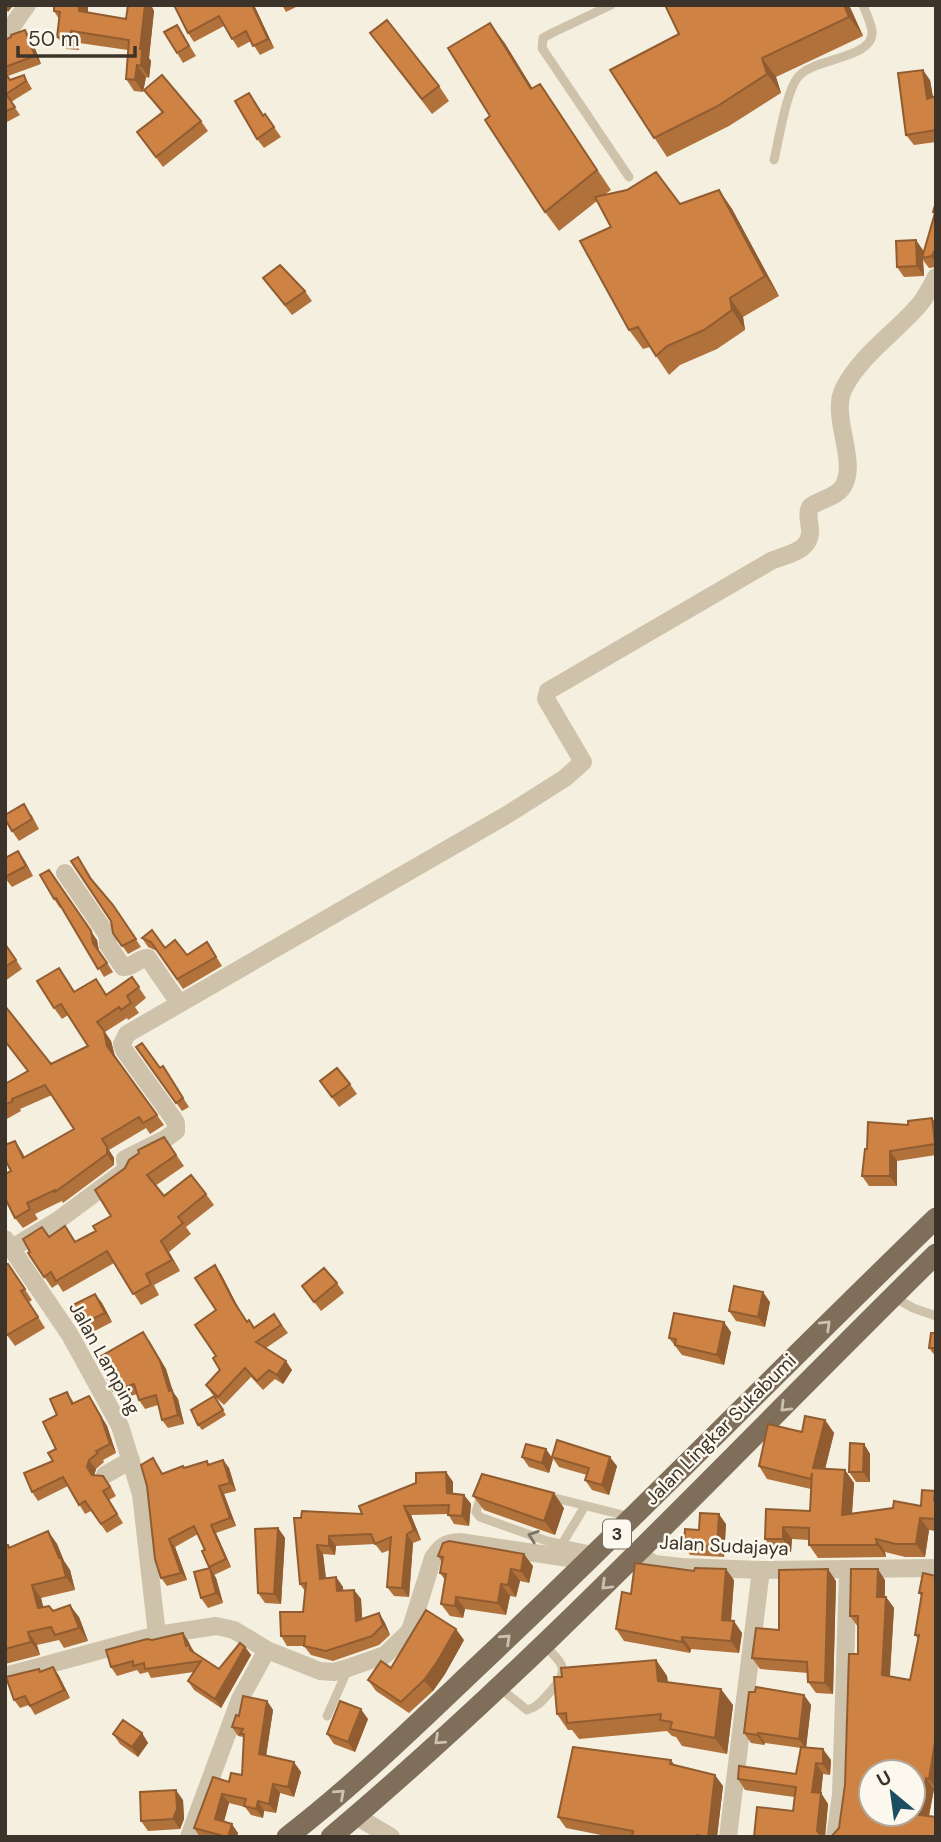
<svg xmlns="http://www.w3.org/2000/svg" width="941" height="1842" viewBox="0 0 941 1842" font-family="'DM Sans',sans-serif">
<rect width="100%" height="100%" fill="#f5efe0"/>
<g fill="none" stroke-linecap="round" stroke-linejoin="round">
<path stroke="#cec2aa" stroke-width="9" d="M 611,5 L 552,33 L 543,38 L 542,48 L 629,177
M 774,160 C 779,139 786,92 798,77 C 812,58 875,59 872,31 C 871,23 866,13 863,5
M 894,1297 L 913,1308 L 936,1316
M 482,1492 L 476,1512 L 480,1517 L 547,1541 L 594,1551
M 547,1496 L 631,1517
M 559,1549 L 585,1506
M 500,1688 L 527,1710 C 538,1707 543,1700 550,1692 C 571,1669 563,1664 544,1645
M 327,1716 L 348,1669"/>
<path stroke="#cec2aa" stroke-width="18" d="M 5,36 L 27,5
M 65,873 L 108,936 L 108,945 L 123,967 C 133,968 139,957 148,958 L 179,1003
M 5,1239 L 70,1335 L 120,1426 L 141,1494 L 157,1635
M 12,1248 L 57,1221 L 126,1170 L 125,1159 L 165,1139 L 176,1131 L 176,1123 L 173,1118 L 124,1050 L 122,1044 L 127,1034 L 510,813 L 565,778 L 583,762 L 546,699 L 548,691 L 771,561 C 788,554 812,551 810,529 C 809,521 807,514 810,507 C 820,499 835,498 842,488 C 860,463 829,416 844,388 C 862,354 895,333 919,305 C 926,297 931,287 936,277
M 105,1475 L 131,1460
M 638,1554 L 654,1564 L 682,1567 L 761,1570 L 936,1568
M 5,1676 L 157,1635 L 216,1626 L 234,1630 L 267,1650 L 320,1671 L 334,1672 L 348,1668 L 385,1655 L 410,1631 L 433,1558 C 440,1547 445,1543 459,1542 L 589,1561
M 356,1816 L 391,1837
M 189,1837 L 240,1699 L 267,1650
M 728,1837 L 761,1570
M 835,1837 L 841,1795 L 848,1570"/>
<path stroke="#7e6e5a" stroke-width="21" d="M 287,1837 C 361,1780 428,1713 496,1649 C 645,1508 788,1361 936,1218
M 331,1837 C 546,1656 736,1450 936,1254"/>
</g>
<path fill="#b1713b" d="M 54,5 L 88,5 L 88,13 L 126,19 L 128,5 L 151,5 L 154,11 L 149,58 L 151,61 L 149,78 L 146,77 L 143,92 L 134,91 L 126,79 L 128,50 L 79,43 L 79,50 L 66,49 L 57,37 L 59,19 L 54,11 Z
M 174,5 L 254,5 L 274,48 L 260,55 L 251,41 L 238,48 L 224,26 L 194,42 L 188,33 Z
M 282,5 L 300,5 L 286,12 Z
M 849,5 L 863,36 L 776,77 L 781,93 L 729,126 L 667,157 L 610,70 Z
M 177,25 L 196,56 L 183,63 L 177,53 Z
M 25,30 L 31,38 L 41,64 L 8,76 L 11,80 L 24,75 L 32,89 L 11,102 L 20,115 L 5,123 L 5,40 Z
M 370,33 L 439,86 L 449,101 L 432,114 Z
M 504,42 L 533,89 L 553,103 L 611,190 L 604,195 L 680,204 L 719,190 L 732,209 L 779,296 L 743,317 L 745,330 L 717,349 L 680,365 L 669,375 L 650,347 L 643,349 L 629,330 L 611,227 L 597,201 L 559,231 L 545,212 L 490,116 Z
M 930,80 L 933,97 L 936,96 L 936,142 L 914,145 L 906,135 Z
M 144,90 L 201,121 L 208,131 L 163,167 L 137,132 L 162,113 Z
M 249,93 L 264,115 L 265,114 L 281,137 L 264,148 L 257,139 Z
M 936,202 L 936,267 L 929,268 L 923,260 L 924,276 L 904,277 L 897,267 L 923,250 L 923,254 L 935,215 L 933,212 Z
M 263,278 L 305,291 L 312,301 L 292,315 Z
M 31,814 L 39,829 L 19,841 L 12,831 Z
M 18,851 L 33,876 L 12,887 L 5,878 L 5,858 Z
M 84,865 L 93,881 L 113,905 L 141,947 L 128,954 L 113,933 L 111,921 Z
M 40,875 L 97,940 L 99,951 L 113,972 L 104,977 L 62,907 L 60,908 L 54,899 Z
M 142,938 L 165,948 L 187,955 L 207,942 L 222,966 L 183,989 L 157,951 L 148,947 Z
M 5,943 L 22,969 L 5,981 Z
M 132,977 L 146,998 L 135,1007 L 139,1013 L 128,1020 L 127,1018 L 105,1032 L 111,1041 L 115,1056 L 164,1125 L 150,1134 L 146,1128 L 109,1150 L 114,1158 L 114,1165 L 63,1203 L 62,1201 L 35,1214 L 38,1219 L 23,1228 L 15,1218 L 11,1171 L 5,1159 L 5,1138 L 8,1144 L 15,1141 L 25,1157 L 74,1129 L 52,1095 L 20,1109 L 21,1111 L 5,1120 L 5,1084 L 28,1071 L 5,1042 L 5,1006 L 51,1064 L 88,1046 L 68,1015 L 62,1019 L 54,1008 L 66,978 L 75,992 L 106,995 Z
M 136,1047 L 160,1068 L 163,1066 L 189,1107 L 182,1111 Z
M 320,1081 L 350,1084 L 357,1094 L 339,1107 Z
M 936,1123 L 936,1155 L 897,1161 L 897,1186 L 869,1186 L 862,1176 L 867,1149 L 908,1125 Z
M 164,1137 L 184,1166 L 155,1186 L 164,1196 L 206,1194 L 214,1205 L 186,1227 L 191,1234 L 169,1252 L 180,1271 L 154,1285 L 159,1295 L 141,1305 L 114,1263 L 63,1292 L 58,1284 L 52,1288 L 28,1253 L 49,1236 L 76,1242 L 96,1231 L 111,1216 L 125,1168 Z
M 8,1264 L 32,1300 L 29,1302 L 45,1328 L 15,1346 L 7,1335 Z
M 221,1274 L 240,1311 L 247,1322 L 254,1328 L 274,1314 L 288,1333 L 266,1348 L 292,1370 L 283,1384 L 275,1379 L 263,1390 L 251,1377 L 224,1405 L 212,1394 L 206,1385 L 220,1370 L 216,1356 L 216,1310 Z
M 337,1283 L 344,1293 L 321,1311 L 302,1286 Z
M 95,1294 L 102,1303 L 112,1322 L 89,1334 L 82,1324 Z
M 770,1302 L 765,1327 L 736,1321 L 729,1311 Z
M 731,1332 L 724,1365 L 682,1355 L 669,1338 Z
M 936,1333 L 936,1357 L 929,1348 Z
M 149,1340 L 166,1369 L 173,1392 L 178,1399 L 184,1424 L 168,1428 L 162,1420 L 158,1405 L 145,1409 L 139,1400 L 137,1394 L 119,1400 L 113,1391 Z
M 67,1392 L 74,1403 L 89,1396 L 107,1426 L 116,1453 L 103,1460 L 104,1462 L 96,1469 L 94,1476 L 110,1485 L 116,1496 L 109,1500 L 123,1523 L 107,1533 L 91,1511 L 85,1514 L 68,1486 L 38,1501 L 32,1492 L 53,1461 L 56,1449 L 57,1415 Z
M 214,1396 L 226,1415 L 202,1430 L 198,1425 Z
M 825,1420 L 834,1433 L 825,1469 L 845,1470 L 854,1483 L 852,1513 L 921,1506 L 936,1492 L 936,1531 L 929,1530 L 925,1557 L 905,1557 L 885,1552 L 886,1557 L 818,1558 L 809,1545 L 809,1540 L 792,1539 L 791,1552 L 774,1551 L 765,1539 L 810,1511 L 811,1489 L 767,1479 L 759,1466 L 802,1432 Z
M 864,1444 L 870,1454 L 870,1482 L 856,1482 L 849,1472 Z
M 522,1457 L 553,1459 L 549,1473 L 529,1467 Z
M 552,1457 L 617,1466 L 609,1495 L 592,1490 L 585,1480 L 587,1475 L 559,1467 Z
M 153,1458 L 163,1474 L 185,1468 L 209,1465 L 223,1460 L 229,1468 L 236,1491 L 224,1494 L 236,1526 L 216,1533 L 231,1567 L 214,1575 L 209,1567 L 205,1550 L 198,1534 L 175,1547 L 187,1580 L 167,1586 L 161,1578 Z
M 446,1472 L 453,1482 L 453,1494 L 464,1495 L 471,1504 L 469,1526 L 454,1524 L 448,1514 L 411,1515 L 421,1540 L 413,1543 L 409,1597 L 394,1596 L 387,1587 L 390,1550 L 382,1553 L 375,1544 L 336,1546 L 335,1555 L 323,1554 L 326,1578 L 336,1577 L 343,1587 L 343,1591 L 354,1590 L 361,1599 L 362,1619 L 379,1613 L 385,1623 L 390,1635 L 379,1645 L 333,1661 L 311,1655 L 304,1646 L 287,1646 L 281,1636 L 303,1612 L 305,1591 L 300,1584 L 294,1518 L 362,1514 Z
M 473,1496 L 564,1508 L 555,1535 L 484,1510 Z
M 726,1524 L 724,1557 L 690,1555 L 684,1545 L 699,1530 Z
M 278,1528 L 285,1538 L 281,1604 L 265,1603 L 258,1593 Z
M 48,1531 L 57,1544 L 64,1561 L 70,1570 L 75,1590 L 41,1598 L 43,1607 L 53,1611 L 79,1617 L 88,1641 L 64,1648 L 59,1640 L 37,1645 L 40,1655 L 5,1664 L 5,1546 L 8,1545 L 10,1548 Z
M 438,1556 L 533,1566 L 529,1583 L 520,1581 L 516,1597 L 510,1596 L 506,1615 L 465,1609 L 463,1618 L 450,1616 L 441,1604 L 445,1580 L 440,1573 L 442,1562 Z
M 210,1568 L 216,1578 L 223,1603 L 208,1608 L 201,1598 Z
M 936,1576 L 936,1790 L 934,1789 L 929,1816 L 936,1837 L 754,1837 L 793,1811 L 794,1797 L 745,1790 L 738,1779 L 796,1774 L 801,1748 L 765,1743 L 764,1745 L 751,1743 L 744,1733 L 804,1695 L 811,1705 L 806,1747 L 831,1760 L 830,1775 L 823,1774 L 821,1793 L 828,1804 L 825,1836 L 831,1837 L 839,1828 L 845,1785 L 858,1654 L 858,1627 L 850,1616 L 885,1580 L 885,1597 L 886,1597 L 894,1608 L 890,1676 L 910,1680 L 918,1639 L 915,1635 L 922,1597 L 919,1593 Z
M 734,1580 L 731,1621 L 742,1633 L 739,1653 L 691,1649 L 690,1653 L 624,1641 L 616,1629 L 631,1594 Z
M 836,1581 L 833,1694 L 816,1693 L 808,1682 L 808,1673 L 760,1669 L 752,1658 L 779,1630 Z
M 183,1633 L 195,1653 L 219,1669 L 245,1647 L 251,1655 L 221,1708 L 194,1690 L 188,1681 L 194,1672 L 151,1678 L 148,1672 L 140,1674 L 137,1670 L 117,1676 L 111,1667 L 152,1640 Z
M 464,1640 L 445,1674 L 433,1691 L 409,1713 L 376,1691 L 368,1680 Z
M 656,1660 L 667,1676 L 668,1682 L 733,1705 L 727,1754 L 682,1746 L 676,1737 L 672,1736 L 667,1731 L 579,1739 L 572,1730 L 568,1730 L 557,1714 L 562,1677 Z
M 53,1667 L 59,1676 L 70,1698 L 35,1715 L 29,1705 L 20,1708 L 14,1700 L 39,1669 L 41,1672 Z
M 267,1701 L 273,1710 L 266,1756 L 301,1772 L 294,1797 L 280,1793 L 276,1813 L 264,1811 L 263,1818 L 251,1815 L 245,1807 L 229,1803 L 224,1821 L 238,1833 L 237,1837 L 200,1837 L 194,1828 L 229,1782 L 242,1775 L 244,1739 L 243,1737 L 238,1736 L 232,1727 L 239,1716 Z
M 368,1719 L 355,1752 L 334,1744 L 327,1734 Z
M 142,1733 L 148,1743 L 138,1757 L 120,1744 L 113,1734 Z
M 671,1760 L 674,1764 L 723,1786 L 717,1837 L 611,1837 L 566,1828 L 558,1817 Z
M 183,1800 L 184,1819 L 180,1829 L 148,1831 L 141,1821 Z"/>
<path fill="#905c30" d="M 5,5 L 11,5 L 12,7 L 8,12 L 5,8 Z
M 79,5 L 88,5 L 87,23 L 79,11 Z
M 145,5 L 151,5 L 154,11 L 149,58 L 151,61 L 149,78 L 141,66 L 140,49 Z
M 252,5 L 254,5 L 274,48 L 268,39 Z
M 844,5 L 849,5 L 863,36 L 849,17 Z
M 490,23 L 504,42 L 545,109 L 531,89 Z
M 25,30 L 31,38 L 41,64 L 35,56 Z
M 71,31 L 79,43 L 79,50 L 70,38 Z
M 762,58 L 776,77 L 781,93 L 767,74 Z
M 137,65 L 146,77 L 143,92 L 135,80 Z
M 923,70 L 930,80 L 935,110 L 927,99 Z
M 719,190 L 732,209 L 779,296 L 765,276 Z
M 916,240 L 923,250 L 923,258 L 922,258 L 923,260 L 924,276 L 917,266 Z
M 936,248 L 936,262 L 932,256 Z
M 730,298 L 743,317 L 745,330 L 732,310 Z
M 18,851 L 25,861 L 33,876 L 26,866 Z
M 55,878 L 97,940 L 99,951 L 113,972 L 93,943 Z
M 104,1031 L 111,1041 L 115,1057 L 107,1046 Z
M 932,1118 L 936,1123 L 936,1146 L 935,1144 Z
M 102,1139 L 114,1158 L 114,1165 L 107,1154 Z
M 15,1141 L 22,1152 L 30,1169 L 23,1158 Z
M 890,1151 L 897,1161 L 897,1186 L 890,1176 Z
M 161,1241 L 169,1252 L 180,1271 L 172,1260 Z
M 215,1265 L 221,1274 L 240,1311 L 234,1302 Z
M 763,1292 L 770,1302 L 765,1327 L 758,1317 Z
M 95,1294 L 102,1303 L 112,1322 L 105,1313 Z
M 724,1322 L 731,1332 L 724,1365 L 717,1355 Z
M 143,1332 L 166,1369 L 173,1392 L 178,1399 L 184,1424 L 178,1415 Z
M 286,1361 L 292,1370 L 283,1384 L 277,1375 Z
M 89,1396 L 107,1426 L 116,1453 L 110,1444 Z
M 825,1420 L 834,1433 L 822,1481 L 813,1468 Z
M 864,1444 L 870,1454 L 870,1482 L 863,1472 Z
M 546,1449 L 553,1459 L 549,1473 L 542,1463 Z
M 610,1457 L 617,1466 L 609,1495 L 602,1485 Z
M 89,1460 L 96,1469 L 94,1476 L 99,1484 L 87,1467 Z
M 223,1460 L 229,1468 L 236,1491 L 230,1483 Z
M 845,1470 L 854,1483 L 851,1527 L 842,1515 Z
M 446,1472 L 453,1482 L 453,1503 L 447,1493 Z
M 219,1486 L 224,1494 L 236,1526 L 230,1518 Z
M 554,1493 L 564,1508 L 555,1535 L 544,1521 Z
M 464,1495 L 471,1504 L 469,1526 L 462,1516 Z
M 404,1506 L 411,1515 L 421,1540 L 414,1530 Z
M 719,1514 L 726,1524 L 724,1557 L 717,1547 Z
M 920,1518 L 929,1530 L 925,1557 L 916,1544 Z
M 211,1525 L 216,1533 L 231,1567 L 226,1559 Z
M 783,1527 L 792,1539 L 791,1552 L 783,1539 Z
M 278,1528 L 285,1538 L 281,1604 L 274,1594 Z
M 48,1531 L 57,1544 L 64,1561 L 70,1570 L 75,1590 L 66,1577 Z
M 407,1534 L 413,1543 L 409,1597 L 402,1588 Z
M 329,1536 L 336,1546 L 335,1555 L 329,1546 Z
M 169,1539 L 175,1547 L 187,1580 L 181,1573 Z
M 876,1539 L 885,1552 L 886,1557 L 877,1545 Z
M 317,1545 L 323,1554 L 327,1588 L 320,1579 Z
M 524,1554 L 533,1566 L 529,1583 L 521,1571 Z
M 210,1568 L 216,1578 L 223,1603 L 216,1593 Z
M 511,1569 L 520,1581 L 516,1597 L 508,1585 Z
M 726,1569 L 734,1580 L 730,1632 L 722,1620 Z
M 828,1569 L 836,1581 L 833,1694 L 825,1683 Z
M 878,1569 L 885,1580 L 884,1608 L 877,1597 Z
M 336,1577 L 343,1587 L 344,1601 L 337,1591 Z
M 501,1584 L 510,1596 L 506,1615 L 498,1603 Z
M 32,1585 L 41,1598 L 47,1621 L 38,1608 Z
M 354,1590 L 361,1599 L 363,1630 L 356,1621 Z
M 456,1597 L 465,1609 L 463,1618 L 455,1606 Z
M 886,1597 L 894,1608 L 889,1686 L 882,1675 Z
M 70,1605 L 79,1617 L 88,1641 L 79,1628 Z
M 379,1613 L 385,1623 L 390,1635 L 383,1625 Z
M 734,1621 L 742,1633 L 739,1653 L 731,1641 Z
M 456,1629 L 464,1640 L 445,1674 L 433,1691 L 424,1680 Z
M 28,1632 L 37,1645 L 40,1655 L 31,1642 Z
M 183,1633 L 189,1642 L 190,1646 L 195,1654 L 186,1646 Z
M 682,1637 L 691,1649 L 690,1653 L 682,1642 Z
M 245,1647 L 251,1655 L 221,1708 L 215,1699 Z
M 656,1660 L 667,1676 L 669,1697 L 658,1681 Z
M 53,1667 L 59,1676 L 70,1698 L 64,1690 Z
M 721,1689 L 733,1705 L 727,1754 L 715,1738 Z
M 804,1695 L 811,1705 L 806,1749 L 799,1739 Z
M 267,1701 L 273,1710 L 265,1763 L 259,1754 Z
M 361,1709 L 368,1719 L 355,1752 L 348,1742 Z
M 142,1733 L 148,1743 L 138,1757 L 132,1747 Z
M 758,1733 L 765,1743 L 764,1745 L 757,1735 Z
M 936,1736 L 936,1789 L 929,1779 Z
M 823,1749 L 831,1760 L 830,1775 L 823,1764 Z
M 294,1762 L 301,1772 L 294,1797 L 288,1787 Z
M 816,1763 L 823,1774 L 821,1793 L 828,1804 L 825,1837 L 821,1837 L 817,1831 L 812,1792 Z
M 715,1775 L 723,1786 L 717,1837 L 708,1837 Z
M 926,1778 L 934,1789 L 927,1826 L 919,1815 Z
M 273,1784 L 280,1793 L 276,1813 L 269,1804 Z
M 176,1790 L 183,1800 L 184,1819 L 180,1829 L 173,1819 Z
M 222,1794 L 229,1803 L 222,1829 L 215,1819 Z
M 258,1801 L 264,1811 L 263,1818 L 256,1809 Z
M 232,1824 L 238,1833 L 237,1837 L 228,1837 Z"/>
<path fill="#ce8345" stroke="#905c30" stroke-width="2" fill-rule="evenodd" d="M 54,5 L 79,5 L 79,11 L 126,19 L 128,5 L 145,5 L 140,49 L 142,49 L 141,66 L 137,65 L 135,80 L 126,79 L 129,40 L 71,31 L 70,38 L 57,37 L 60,12 L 54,11 Z
M 174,5 L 252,5 L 268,39 L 253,46 L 246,31 L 232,39 L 219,16 L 188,33 Z
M 665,5 L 844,5 L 849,17 L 762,58 L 767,74 L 716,107 L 654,138 L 610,70 L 679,34 Z
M 387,20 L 439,86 L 422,99 L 370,33 Z
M 490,23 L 531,89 L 540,84 L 597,170 L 545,212 L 485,120 L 490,116 L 448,48 Z
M 177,25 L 189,46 L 177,53 L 164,32 Z
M 25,30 L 35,56 L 5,67 L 5,40 L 11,37 L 11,35 Z
M 923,70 L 927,99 L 936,96 L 936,130 L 906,135 L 898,73 Z
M 5,73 L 10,80 L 24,75 L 26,81 L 6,94 L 15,107 L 5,112 Z
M 162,75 L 201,121 L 156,157 L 137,132 L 163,112 L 144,90 Z
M 249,93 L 263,116 L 265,114 L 274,127 L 257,139 L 235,101 Z
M 656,172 L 680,204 L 719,190 L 765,276 L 730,298 L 732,310 L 704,330 L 667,346 L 656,356 L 638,327 L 629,330 L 580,241 L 611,227 L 595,197 L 627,190 Z
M 936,202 L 936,248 L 932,256 L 922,258 L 935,213 L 933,212 Z
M 916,240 L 917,266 L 897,267 L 896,241 Z
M 280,265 L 305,291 L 285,305 L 263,278 Z
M 24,804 L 32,819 L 12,831 L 5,819 L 5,815 Z
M 18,851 L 26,866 L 5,877 L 5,858 Z
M 78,857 L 90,878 L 113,905 L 136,939 L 122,946 L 113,933 L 111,921 L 71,861 Z
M 49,870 L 91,931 L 93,943 L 107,963 L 98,969 L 56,898 L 54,899 L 40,875 Z
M 152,930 L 165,948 L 175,940 L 187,955 L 207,942 L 216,957 L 177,979 L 151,942 L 142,938 Z
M 5,944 L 16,960 L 5,967 Z
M 59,968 L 74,992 L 96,979 L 106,995 L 132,977 L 139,987 L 127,996 L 131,1003 L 121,1010 L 119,1007 L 97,1022 L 104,1031 L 107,1046 L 157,1115 L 143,1123 L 139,1117 L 102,1139 L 107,1147 L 107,1154 L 55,1192 L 55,1190 L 27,1203 L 30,1209 L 15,1218 L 5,1198 L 5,1174 L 11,1171 L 5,1159 L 5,1145 L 15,1141 L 23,1158 L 74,1129 L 45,1085 L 12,1099 L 13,1101 L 5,1105 L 5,1084 L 28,1071 L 5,1041 L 5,1006 L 51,1064 L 88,1046 L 61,1004 L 54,1008 L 37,981 Z
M 142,1043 L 160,1068 L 163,1066 L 183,1098 L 176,1103 L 136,1047 Z
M 337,1068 L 350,1084 L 332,1097 L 320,1081 Z
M 932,1118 L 935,1144 L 890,1151 L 890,1176 L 862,1176 L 865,1149 L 867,1149 L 868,1122 L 908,1125 L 908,1121 Z
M 164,1137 L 176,1155 L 147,1175 L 164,1196 L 191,1175 L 206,1194 L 178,1217 L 183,1223 L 161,1241 L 172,1260 L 146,1274 L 151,1284 L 133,1294 L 107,1251 L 56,1281 L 51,1272 L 44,1277 L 28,1253 L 30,1252 L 23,1239 L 42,1227 L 49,1237 L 65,1226 L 75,1242 L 96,1231 L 93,1226 L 111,1216 L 95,1190 L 125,1168 L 129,1160 L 139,1153 L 138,1150 Z
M 8,1264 L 25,1289 L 21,1291 L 38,1317 L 7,1335 L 5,1332 L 5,1265 Z
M 215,1265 L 234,1302 L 247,1322 L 249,1320 L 254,1328 L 274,1314 L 281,1325 L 256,1342 L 286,1361 L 277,1375 L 269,1370 L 257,1381 L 245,1368 L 218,1397 L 206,1385 L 220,1370 L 213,1358 L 216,1356 L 195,1325 L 216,1310 L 195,1278 Z
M 324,1268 L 337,1283 L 314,1302 L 302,1286 Z
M 734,1286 L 763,1292 L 758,1317 L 729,1311 Z
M 95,1294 L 105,1313 L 82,1324 L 73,1305 Z
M 674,1313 L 724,1322 L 717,1355 L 675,1345 L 676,1339 L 669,1338 Z
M 143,1332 L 160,1361 L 169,1391 L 172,1390 L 178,1415 L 162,1420 L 156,1395 L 139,1400 L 134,1384 L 113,1391 L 98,1358 Z
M 931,1333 L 936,1333 L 936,1348 L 929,1348 Z
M 67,1392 L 72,1404 L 89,1396 L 101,1417 L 110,1444 L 96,1451 L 98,1453 L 89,1460 L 87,1467 L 92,1475 L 103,1476 L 110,1487 L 103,1491 L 117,1514 L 101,1524 L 85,1501 L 79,1505 L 63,1477 L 32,1492 L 24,1473 L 53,1461 L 48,1453 L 56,1449 L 43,1422 L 57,1415 L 50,1399 Z
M 214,1396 L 223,1410 L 198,1425 L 191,1410 Z
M 805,1416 L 825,1420 L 813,1468 L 845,1470 L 842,1515 L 893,1508 L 894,1501 L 921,1506 L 922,1490 L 935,1491 L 934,1500 L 936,1500 L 936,1519 L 920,1518 L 916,1544 L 896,1544 L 876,1539 L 877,1545 L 809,1545 L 809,1528 L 783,1527 L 783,1539 L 765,1539 L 766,1509 L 810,1511 L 812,1473 L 811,1479 L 759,1466 L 768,1424 L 802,1432 Z
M 557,1440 L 610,1457 L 602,1485 L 585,1480 L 589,1468 L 552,1457 Z
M 850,1443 L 864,1444 L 863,1472 L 849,1472 Z
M 526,1444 L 546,1449 L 542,1463 L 522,1457 Z
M 153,1458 L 162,1474 L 183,1466 L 184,1468 L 207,1461 L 208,1465 L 223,1460 L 230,1483 L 219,1486 L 230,1518 L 211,1525 L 226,1559 L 209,1567 L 202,1551 L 205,1550 L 194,1526 L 169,1539 L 181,1573 L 161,1578 L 155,1559 L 147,1486 L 141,1465 Z
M 446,1472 L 447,1493 L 464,1495 L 462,1516 L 448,1515 L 449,1505 L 404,1506 L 414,1530 L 407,1534 L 402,1588 L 387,1587 L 391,1537 L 375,1544 L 371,1534 L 329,1536 L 329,1546 L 317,1545 L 320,1579 L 336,1577 L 337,1591 L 354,1590 L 356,1621 L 379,1613 L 383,1625 L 372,1636 L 326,1651 L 304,1646 L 305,1636 L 281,1636 L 280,1612 L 303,1612 L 306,1583 L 300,1584 L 294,1518 L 301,1518 L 302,1511 L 362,1514 L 359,1506 L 416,1483 L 416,1473 Z
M 482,1474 L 554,1493 L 544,1521 L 473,1496 Z
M 700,1513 L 719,1514 L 717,1547 L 684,1545 L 685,1529 L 699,1530 Z
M 278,1528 L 274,1594 L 258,1593 L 255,1529 Z
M 48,1531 L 59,1558 L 61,1558 L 66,1577 L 32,1585 L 38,1608 L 49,1606 L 53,1611 L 70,1605 L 79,1628 L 55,1635 L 51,1627 L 28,1632 L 31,1642 L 5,1649 L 5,1546 L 8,1545 L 9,1548 Z
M 449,1541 L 524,1554 L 521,1571 L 511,1569 L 508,1585 L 501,1584 L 498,1603 L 456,1597 L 455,1606 L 441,1604 L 446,1574 L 440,1573 L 443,1557 L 438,1556 L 443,1543 Z
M 635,1563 L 694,1571 L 695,1568 L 726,1569 L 722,1620 L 734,1621 L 731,1641 L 682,1637 L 682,1642 L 616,1629 L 622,1592 L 631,1594 Z
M 210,1568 L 216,1593 L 201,1598 L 194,1572 Z
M 828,1569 L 825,1683 L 808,1682 L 807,1662 L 752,1658 L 756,1628 L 779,1630 L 779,1570 Z
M 851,1569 L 878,1569 L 877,1597 L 886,1597 L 882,1675 L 910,1680 L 919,1635 L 915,1635 L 922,1593 L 919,1593 L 923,1573 L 936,1576 L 936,1736 L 929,1779 L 926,1778 L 919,1815 L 936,1817 L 936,1837 L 754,1837 L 757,1807 L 793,1811 L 796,1787 L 738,1779 L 739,1766 L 796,1774 L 801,1747 L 823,1749 L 823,1764 L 816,1763 L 812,1792 L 821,1793 L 817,1831 L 821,1835 L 831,1837 L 839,1828 L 845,1785 L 849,1654 L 858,1654 L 858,1616 L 850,1616 ZM 871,1772 L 913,1772 L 913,1814 L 871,1814 Z
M 426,1610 L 456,1629 L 437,1662 L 424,1680 L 401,1702 L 368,1680 L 381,1661 L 391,1668 Z
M 183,1633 L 186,1646 L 189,1645 L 190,1650 L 219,1669 L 240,1643 L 245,1647 L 215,1699 L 188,1681 L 201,1661 L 145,1669 L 144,1663 L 133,1666 L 133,1661 L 111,1667 L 106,1650 L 147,1639 L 152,1640 Z
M 656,1660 L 658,1681 L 721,1689 L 715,1738 L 670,1729 L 672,1722 L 660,1720 L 661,1714 L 567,1723 L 566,1713 L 557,1714 L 554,1677 L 562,1677 L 561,1668 Z
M 53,1667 L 64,1690 L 30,1706 L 25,1696 L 14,1700 L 6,1677 L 39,1669 L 40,1672 Z
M 756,1687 L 804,1695 L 799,1739 L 758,1733 L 757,1735 L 744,1733 L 749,1692 L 755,1692 Z
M 243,1696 L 267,1701 L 259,1754 L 294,1762 L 288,1787 L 273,1784 L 269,1804 L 258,1801 L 256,1809 L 244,1806 L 246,1799 L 222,1794 L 215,1819 L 232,1824 L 228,1837 L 227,1837 L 194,1828 L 213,1777 L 229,1782 L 231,1773 L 242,1775 L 244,1734 L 240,1734 L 243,1729 L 232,1727 L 236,1715 L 239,1716 Z
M 340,1701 L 361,1709 L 348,1742 L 327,1734 Z
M 123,1720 L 142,1733 L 132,1747 L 113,1734 Z
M 573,1747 L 671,1760 L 670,1764 L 715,1775 L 708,1837 L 697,1835 L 696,1837 L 632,1837 L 633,1831 L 558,1817 Z
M 176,1790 L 177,1809 L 173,1819 L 141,1821 L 140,1792 Z"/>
<defs><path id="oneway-chevron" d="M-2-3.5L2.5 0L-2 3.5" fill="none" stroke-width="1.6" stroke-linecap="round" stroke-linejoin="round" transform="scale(1.75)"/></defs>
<g stroke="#cac1b2">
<use href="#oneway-chevron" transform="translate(826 1325) rotate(-44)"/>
<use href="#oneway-chevron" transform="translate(785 1407) rotate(135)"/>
<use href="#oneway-chevron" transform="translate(606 1585) rotate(136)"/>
<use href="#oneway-chevron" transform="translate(506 1639) rotate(-43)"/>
<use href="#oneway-chevron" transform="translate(439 1740) rotate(138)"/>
<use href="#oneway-chevron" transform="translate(340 1794) rotate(-42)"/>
</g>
<use stroke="#7e7364" href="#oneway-chevron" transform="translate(533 1536) rotate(-161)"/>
<g text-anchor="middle" stroke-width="5" stroke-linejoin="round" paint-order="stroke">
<rect fill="#fcf8ed" stroke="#766e64" stroke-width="2" x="603" y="1519.5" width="28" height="29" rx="5"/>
<g font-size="18" font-weight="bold" fill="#3c332a">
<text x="617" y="1540">3</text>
</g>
<g font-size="19" fill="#3c332a" stroke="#fcf8ed">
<text transform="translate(105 1358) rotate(61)" y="7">Jalan Lamping</text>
<text transform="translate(720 1429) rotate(-45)" y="7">Jalan Lingkar Sukabumi</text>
<text transform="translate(724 1545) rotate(3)" y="7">Jalan Sudajaya</text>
</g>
</g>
<rect width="941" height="1842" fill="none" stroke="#3c332a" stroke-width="14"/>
<g transform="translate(892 1793) rotate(331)"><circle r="33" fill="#fcf8ed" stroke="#afa99f" stroke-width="2"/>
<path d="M0-5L12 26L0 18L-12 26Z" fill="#1c4e61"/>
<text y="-10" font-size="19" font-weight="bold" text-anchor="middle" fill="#3c332a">U</text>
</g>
<path d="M18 46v10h117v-10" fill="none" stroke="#3c332a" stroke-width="3.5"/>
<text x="28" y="46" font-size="21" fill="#3c332a" stroke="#fcf8ed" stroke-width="5" paint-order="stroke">50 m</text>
</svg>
